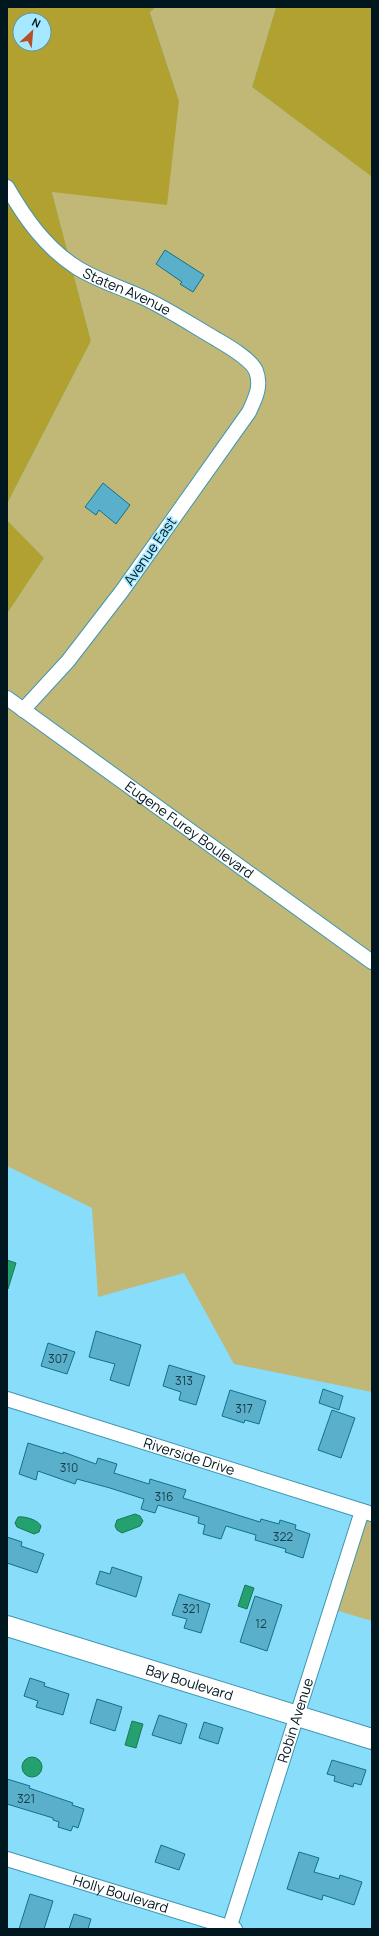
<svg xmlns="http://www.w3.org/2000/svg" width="379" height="1936" viewBox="0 0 379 1936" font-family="Manrope,sans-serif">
<rect width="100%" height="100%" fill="#88ddfa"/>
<path fill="#c1b878" d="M 156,7 L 276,7 L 252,87 L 372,177 L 372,1392 L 234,1364 L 184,1273 L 98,1297 L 92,1208 L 7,1166 L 7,614 L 44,558 L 7,520 L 7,504 L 91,341 L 52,192 L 179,101 L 150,11 Z
M 362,1505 L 372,1509 L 372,1621 L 325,1607 Z"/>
<path fill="#b1a131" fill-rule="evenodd" d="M 7,7 L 156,7 L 150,12 L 179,101 L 167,205 L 52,192 L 91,341 L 7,504 ZM 20,20 L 44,20 L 44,44 L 20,44 Z
M 276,7 L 372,7 L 372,177 L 252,87 Z
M 7,520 L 44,558 L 7,614 Z"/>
<path fill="#25a170" stroke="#1a7858" d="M 7,1260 L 16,1263 L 8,1289 L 7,1289 Z
M 135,1514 L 140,1516 L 143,1521 L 140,1526 L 122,1533 L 117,1530 L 115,1526 L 117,1520 Z
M 18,1517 C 25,1516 38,1520 41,1526 L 39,1532 L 34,1534 L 17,1527 L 15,1523 Z
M 245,1585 L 254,1588 L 247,1609 L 238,1606 Z
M 132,1721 L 143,1724 L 136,1748 L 125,1745 Z
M22 1767a10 10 0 1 1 20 0a10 10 0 1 1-20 0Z"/>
<path fill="#5aafca" stroke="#0d738c" d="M 165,250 L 204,275 L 193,292 L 180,284 L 182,282 L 156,264 Z
M 103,483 L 130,505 L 116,524 L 99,510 L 96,515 L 85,507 Z
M 96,1331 L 141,1345 L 129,1386 L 110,1380 L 115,1364 L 89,1357 Z
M 48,1343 L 75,1352 L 67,1374 L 41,1366 Z
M 169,1365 L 205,1376 L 196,1405 L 179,1400 L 181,1392 L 163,1386 Z
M 323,1389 L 343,1396 L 339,1410 L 319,1403 Z
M 230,1390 L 266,1401 L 259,1424 L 245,1420 L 244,1423 L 222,1416 Z
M 332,1410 L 355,1418 L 341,1458 L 318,1450 Z
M 28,1443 L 63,1454 L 63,1452 L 96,1464 L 98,1458 L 117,1464 L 114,1473 L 149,1484 L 150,1479 L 186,1490 L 183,1498 L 260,1522 L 261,1519 L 279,1524 L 280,1520 L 296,1525 L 295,1529 L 310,1534 L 303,1558 L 285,1552 L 286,1549 L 255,1540 L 256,1535 L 226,1526 L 221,1539 L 203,1534 L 205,1525 L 198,1523 L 199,1517 L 158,1505 L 155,1513 L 141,1509 L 144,1499 L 110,1488 L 77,1479 L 75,1484 L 38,1471 L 36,1480 L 19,1474 Z
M 7,1537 L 22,1542 L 21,1546 L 44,1554 L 37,1573 L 7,1563 Z
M 112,1567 L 142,1577 L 136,1597 L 96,1584 L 100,1571 L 110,1574 Z
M 179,1594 L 210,1604 L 201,1633 L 184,1628 L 187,1619 L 172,1615 Z
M 255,1596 L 282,1605 L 267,1651 L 240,1642 Z
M 30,1678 L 45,1683 L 44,1686 L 69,1694 L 63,1715 L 36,1707 L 38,1701 L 24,1696 Z
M 97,1699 L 122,1707 L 115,1731 L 90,1723 Z
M 159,1715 L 187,1724 L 181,1744 L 152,1735 Z
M 204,1722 L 223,1728 L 218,1744 L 199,1738 Z
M 332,1760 L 366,1770 L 361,1785 L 354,1783 L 353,1787 L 334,1781 L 335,1776 L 327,1774 Z
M 7,1779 L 30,1786 L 29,1788 L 73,1803 L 72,1805 L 84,1809 L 78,1828 L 73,1826 L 71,1831 L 58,1827 L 59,1822 L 53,1820 L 53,1818 L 7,1804 Z
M 161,1845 L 185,1854 L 179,1870 L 155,1862 Z
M 299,1852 L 319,1858 L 314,1872 L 339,1879 L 340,1875 L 362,1882 L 354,1905 L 323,1895 L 322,1900 L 287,1889 Z
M 30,1894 L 53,1901 L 44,1929 L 19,1929 Z
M 74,1914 L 91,1919 L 88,1929 L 69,1929 Z"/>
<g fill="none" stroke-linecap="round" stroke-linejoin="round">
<g stroke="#3f96b1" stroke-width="16">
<g id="street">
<path id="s1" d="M 7,187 C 25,218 45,247 76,267 C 96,280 120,287 142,297 C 168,309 192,325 216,339 C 228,346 251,359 256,371 C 262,386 255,399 249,412 L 122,591 L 68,661 L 23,710"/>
<path id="s2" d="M 7,698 L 372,962"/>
<path id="s3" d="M 7,1399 L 372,1514"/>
<path id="s4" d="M 7,1859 L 235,1929"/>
<path id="s5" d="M 229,1929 L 362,1511"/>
</g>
</g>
<g stroke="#3f96b1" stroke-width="22">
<g id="secondary">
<path id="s6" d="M 7,1626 L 372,1739"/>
</g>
</g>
<use href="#street" stroke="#fff" stroke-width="14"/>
<use href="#secondary" stroke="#fff" stroke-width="20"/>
</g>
<g text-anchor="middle" stroke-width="3.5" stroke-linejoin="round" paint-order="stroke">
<g font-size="12" fill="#163d4a">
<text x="58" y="1363">307</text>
<text x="184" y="1385">313</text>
<text x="244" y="1413">317</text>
<text x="69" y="1472">310</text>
<text x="164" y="1501">316</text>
<text x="283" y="1541">322</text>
<text x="191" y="1613">321</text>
<text x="261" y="1628">12</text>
<text x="26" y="1803">321</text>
</g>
<g font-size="14" fill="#00171f" stroke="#a6e8ff">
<text dy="5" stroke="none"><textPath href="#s1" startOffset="163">Staten Avenue</textPath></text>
<text transform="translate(150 551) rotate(-55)" y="5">Avenue East</text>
<text dy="5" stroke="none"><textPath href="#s2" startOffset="225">Eugene Furey Boulevard</textPath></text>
<text dy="5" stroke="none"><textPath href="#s3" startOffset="191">Riverside Drive</textPath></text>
<text dy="5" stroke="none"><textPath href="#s6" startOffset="191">Bay Boulevard</textPath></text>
<text dy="5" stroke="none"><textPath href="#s5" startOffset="219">Robin Avenue</textPath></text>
<text dy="5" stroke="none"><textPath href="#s4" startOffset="119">Holly Boulevard</textPath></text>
</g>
</g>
<rect width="379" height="1936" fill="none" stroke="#00171f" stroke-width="16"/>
<g transform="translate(32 32) rotate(26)"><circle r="19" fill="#a6e8ff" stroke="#6494a5"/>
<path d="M0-3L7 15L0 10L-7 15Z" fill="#b54f25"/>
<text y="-6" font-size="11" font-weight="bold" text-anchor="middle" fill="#00171f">N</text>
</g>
</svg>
